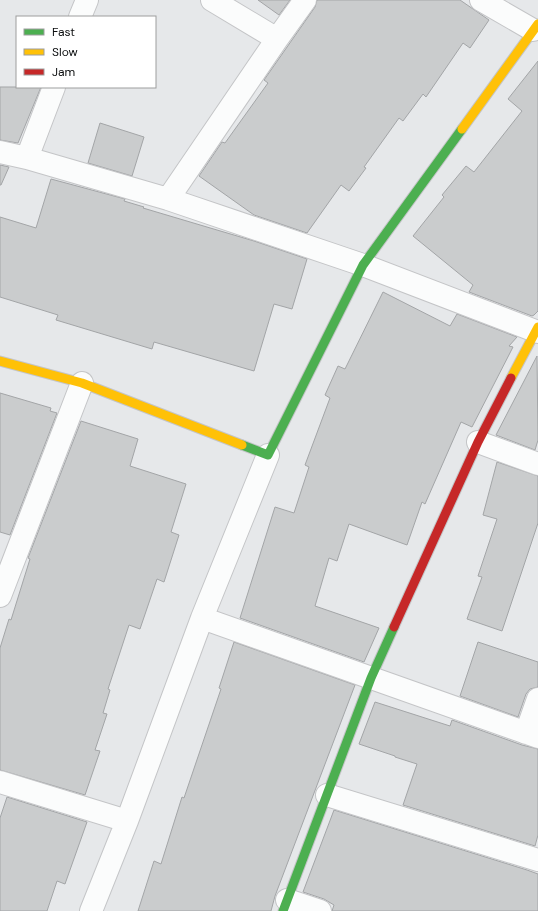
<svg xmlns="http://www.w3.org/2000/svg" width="538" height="911" viewBox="0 0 538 911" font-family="'DM Sans',sans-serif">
<rect width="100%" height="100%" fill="#e6e8ea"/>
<path fill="#cacccd" stroke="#a3a5a7" d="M 258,0 L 290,0 L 279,15 Z
M 317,0 L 460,0 L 489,20 L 470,48 L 463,43 L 426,97 L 423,94 L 403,121 L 399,118 L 364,167 L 366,168 L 349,191 L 341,185 L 307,233 L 254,215 L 199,176 L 222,142 L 225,143 L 268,83 L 264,80 L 315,7 Z
M 538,61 L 538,311 L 534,315 L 532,316 L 469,292 L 473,285 L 413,236 L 444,197 L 442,195 L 466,166 L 474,172 L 522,111 L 508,99 Z
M 0,87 L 41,87 L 18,143 L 0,140 Z
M 100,123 L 144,137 L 132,176 L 88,163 Z
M 0,165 L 9,167 L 1,185 L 0,185 Z
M 51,179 L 125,199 L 124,201 L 144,207 L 143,208 L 254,241 L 307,259 L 292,309 L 274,304 L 254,371 L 154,342 L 152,349 L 56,320 L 58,315 L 0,297 L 0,217 L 36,228 Z
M 383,292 L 450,326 L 457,314 L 517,337 L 509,346 L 513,347 L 472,427 L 461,422 L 425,504 L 422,502 L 407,545 L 349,524 L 337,561 L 329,558 L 315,606 L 379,628 L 364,662 L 240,618 L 275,507 L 294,513 L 309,467 L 305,465 L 330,398 L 325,395 L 338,366 L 345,369 Z
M 537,356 L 538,440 L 535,450 L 496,435 Z
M 0,393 L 51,408 L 50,411 L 57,413 L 10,535 L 0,532 Z
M 81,421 L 138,439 L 130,466 L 186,484 L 171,532 L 179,535 L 164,582 L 157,579 L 140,629 L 129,625 L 108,689 L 110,690 L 103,713 L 107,714 L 95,750 L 100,751 L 85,795 L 0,770 L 0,648 L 9,619 L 11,620 L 30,559 L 28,558 Z
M 497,462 L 538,476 L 538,523 L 502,631 L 467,619 L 482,577 L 478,576 L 497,519 L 483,515 Z
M 234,642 L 355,685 L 275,896 L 271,911 L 138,911 L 154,861 L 161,864 L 182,797 L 184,798 L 221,689 L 219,688 Z
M 478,642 L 538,662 L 538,687 L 530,689 L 526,694 L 518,717 L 460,696 Z
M 375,702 L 450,726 L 452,720 L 522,745 L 538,749 L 538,835 L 535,846 L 403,805 L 417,764 L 395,757 L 395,756 L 359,744 Z
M 7,797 L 87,822 L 65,884 L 57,881 L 47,911 L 0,911 L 0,818 Z
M 334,810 L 527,870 L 538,874 L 538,911 L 332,911 L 334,905 L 324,899 L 303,892 Z"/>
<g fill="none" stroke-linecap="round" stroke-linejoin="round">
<g stroke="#c4c5c7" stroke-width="24">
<path id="street" d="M 212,0 L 277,39
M 481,0 L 533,30
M 80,17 L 87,0
M 0,152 L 27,158 L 168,199 L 363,265 L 538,332
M 27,158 L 54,87
M 168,199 L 277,39 L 305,0
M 478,442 L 538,464
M 0,596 L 82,383
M 202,618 L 538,737
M 526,733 L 538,699
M 0,782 L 127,821
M 327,795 L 538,860
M 287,900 L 320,911
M 91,911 L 127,821 L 202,618 L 268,455"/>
</g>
<g stroke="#c4c5c7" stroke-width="11">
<path id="fast" d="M 242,445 L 268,455 L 363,265 L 462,129
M 283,911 L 371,678 L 394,627"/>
</g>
<g stroke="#c4c5c7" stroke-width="11">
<path id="slow" d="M 462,129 L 538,24
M 0,361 L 82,383 L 242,445
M 511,378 L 538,327"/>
</g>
<g stroke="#c4c5c7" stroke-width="11">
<path id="jam" d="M 394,627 L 478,442 L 511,378"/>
</g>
<use href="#street" stroke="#fbfcfc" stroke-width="22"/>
<use href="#fast" stroke="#4caf50" stroke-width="9"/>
<use href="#slow" stroke="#ffc107" stroke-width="9"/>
<use href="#jam" stroke="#c62828" stroke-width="9"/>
</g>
<rect x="16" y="16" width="140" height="72" fill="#ffffff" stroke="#9d9e9e"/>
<rect x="24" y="29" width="20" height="6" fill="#4caf50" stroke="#9d9e9e"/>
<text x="52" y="36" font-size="12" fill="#0a0c0d">Fast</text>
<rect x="24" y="49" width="20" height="6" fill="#ffc107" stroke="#9d9e9e"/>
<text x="52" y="56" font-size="12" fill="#0a0c0d">Slow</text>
<rect x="24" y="69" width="20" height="6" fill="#c62828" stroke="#9d9e9e"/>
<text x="52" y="76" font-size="12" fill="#0a0c0d">Jam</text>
</svg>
